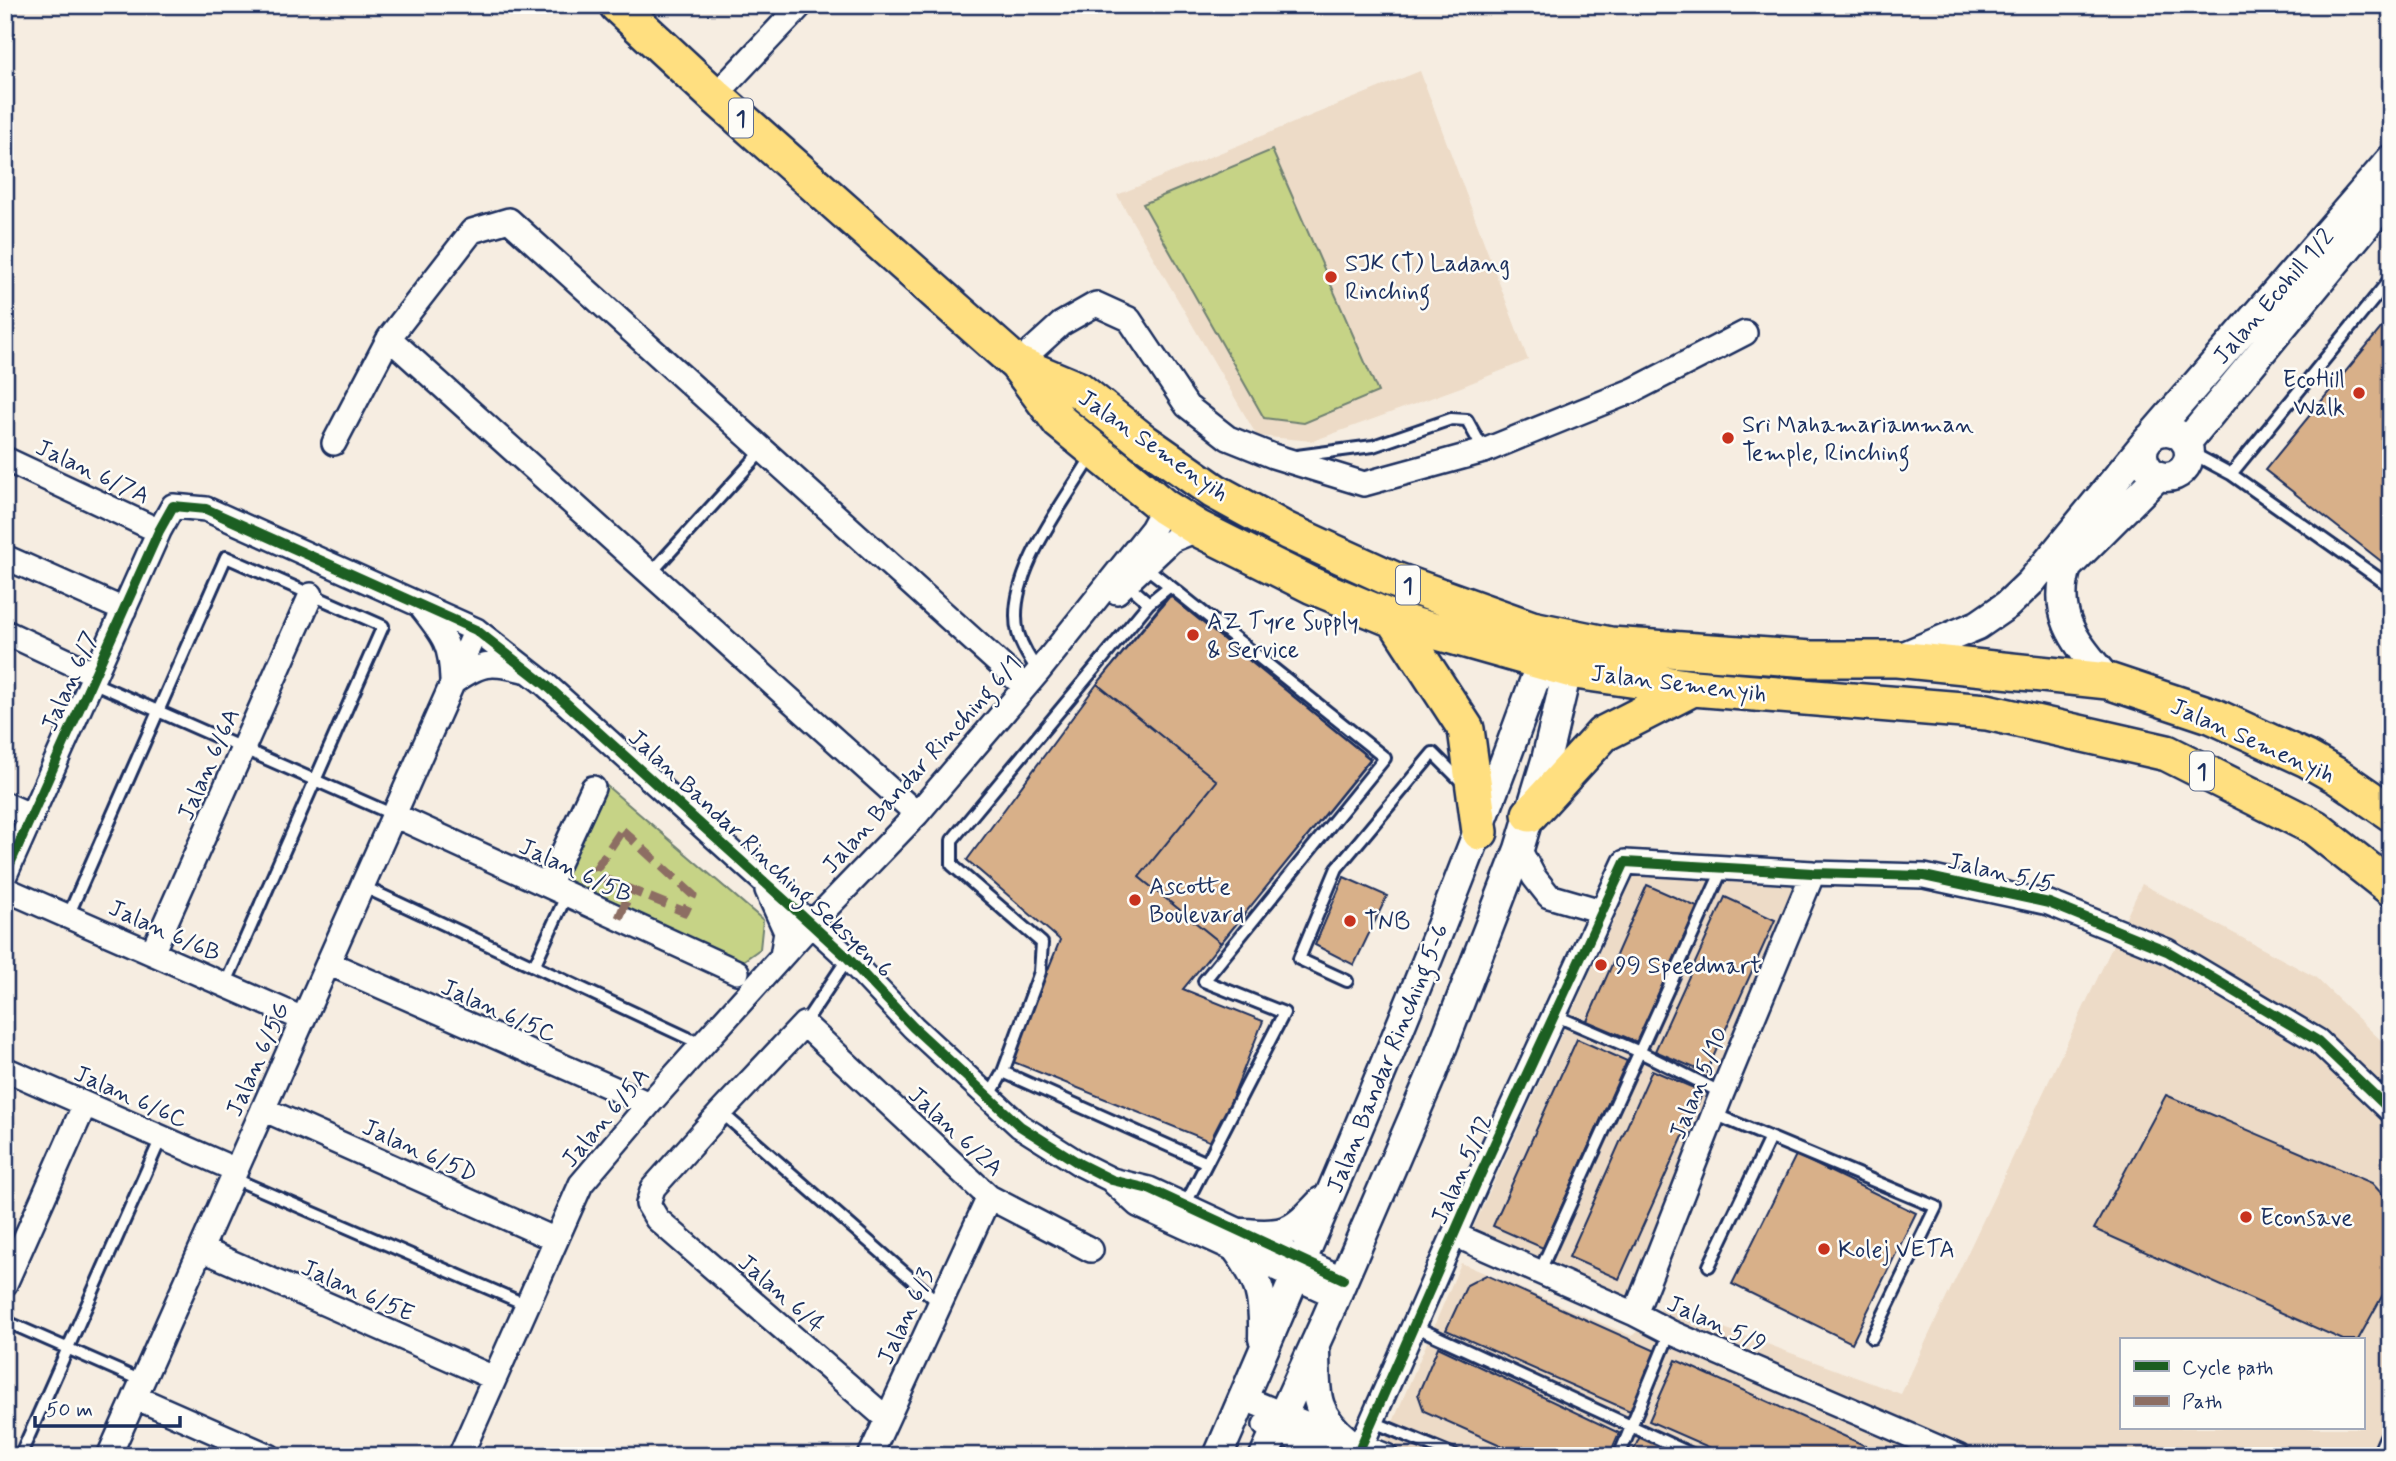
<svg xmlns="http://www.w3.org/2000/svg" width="2396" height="1461" viewBox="0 0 2396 1461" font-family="Mynerve,sans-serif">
<rect width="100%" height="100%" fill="#f6ede1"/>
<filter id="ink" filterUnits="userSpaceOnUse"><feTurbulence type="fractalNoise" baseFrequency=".0143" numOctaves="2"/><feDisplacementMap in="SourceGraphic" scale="14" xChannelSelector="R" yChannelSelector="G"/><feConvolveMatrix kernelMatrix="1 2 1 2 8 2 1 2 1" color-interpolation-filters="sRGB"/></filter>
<g filter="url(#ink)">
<path fill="#eddbc7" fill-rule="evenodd" d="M 1420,71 L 1528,360 L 1461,387 L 1313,441 L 1257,436 L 1117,195 Z
M 1634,876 L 1794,886 L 1626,1299 L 1472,1230 Z
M 2142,884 L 2315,977 L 2391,1050 L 2391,1456 L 1395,1456 L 1381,1450 L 1461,1263 L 1632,1336 L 1665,1306 L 1901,1394 ZM 2121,1340 L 2363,1340 L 2363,1428 L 2121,1428 Z"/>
<path fill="#c6d386" stroke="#708172" stroke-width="2" d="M 1272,150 L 1378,392 L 1304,423 L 1264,418 L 1143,204 Z
M 601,781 L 763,920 L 760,949 L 740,963 L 555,881 Z"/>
<path fill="#d8b089" stroke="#1b2f5e" stroke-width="2" d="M 2391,316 L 2391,569 L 2265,470 Z
M 1169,595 L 1371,759 L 1183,989 L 1263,1021 L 1214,1143 L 1011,1061 L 1060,940 L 967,860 L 1097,684 Z
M 1170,596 L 1370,759 L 1221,943 L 1139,877 L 1217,781 L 1097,684 Z
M 1344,877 L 1387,896 L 1354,965 L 1315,945 Z
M 1647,885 L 1697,907 L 1637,1042 L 1587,1021 Z
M 1725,897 L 1775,920 L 1706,1073 L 1655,1051 Z
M 1577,1039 L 1627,1061 L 1543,1248 L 1493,1226 Z
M 1652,1070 L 1703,1092 L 1619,1279 L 1569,1257 Z
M 2166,1095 L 2372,1183 L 2391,1204 L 2391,1280 L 2358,1340 L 2343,1340 L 2094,1229 Z
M 1796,1155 L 1916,1213 L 1852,1343 L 1732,1284 Z
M 1486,1275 L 1658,1352 L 1630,1411 L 1446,1330 L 1467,1285 Z
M 1438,1347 L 1619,1433 L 1609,1456 L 1525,1456 L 1424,1411 L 1418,1394 Z
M 1676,1360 L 1888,1456 L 1729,1456 L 1649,1421 Z
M 1640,1436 L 1684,1456 L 1631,1456 Z"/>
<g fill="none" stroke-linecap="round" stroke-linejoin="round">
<g stroke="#1b2f5e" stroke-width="16">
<path id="service" d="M 2190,452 L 2231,474 L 2391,587
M 1297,456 L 1373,446 L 1451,419 L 1467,420 L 1484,451
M 2231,474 L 2391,278
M 1144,566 L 1170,586
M 650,574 L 763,450
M 1126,583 L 1149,603
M 1038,671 C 1030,659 1022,647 1018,633 C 1004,577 1065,502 1092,456
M 92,682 L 394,815
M 362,886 L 703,1045
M 68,916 L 226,557 L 383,626 L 225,985
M 534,966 L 567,894
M 1347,981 L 1299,959 L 1337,868 L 1433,753 L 1463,783
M 1554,1015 L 1640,1052 L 1722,1093
M 804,1024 L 848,958
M 1003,1072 L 1205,1162
M 989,1097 L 1003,1072 L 1040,972 L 1042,943 L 952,865 L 952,840 L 1149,603 L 1170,586 L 1385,758 L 1204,981 L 1284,1013 L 1185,1205
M 721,1112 L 940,1304
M 1714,1114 L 1936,1207 L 1872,1338
M 233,1178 L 527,1305
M 1709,1266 L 1770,1138
M 1539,1273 L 1723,868
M 5,1321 L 142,1381
M 1414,1326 L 1696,1456
M 1371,1421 L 1456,1456
M 20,1456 L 161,1138
M 1619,1456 L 1670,1332"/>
</g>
<g stroke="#1b2f5e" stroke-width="28">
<path id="minor" d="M 715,96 L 801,5
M 389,338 L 917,814
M 1017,364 L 1061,324 L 1096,304 L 1129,319 L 1187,406 L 1228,438 L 1273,456 L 1364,484 L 1484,451 L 1634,390 L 1745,333
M 334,443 L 389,338 L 472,231 L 509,220 L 1024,686
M 5,459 L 159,531
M 5,557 L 124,610
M 1117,592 L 1172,540 L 1199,529
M 422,608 C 444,636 451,644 452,680
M 5,632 L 95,674
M 452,683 C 480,663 490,661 523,670
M 5,804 L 32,816
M 394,815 L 737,972
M 1519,849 L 1534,877 L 1549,896 L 1601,911
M 5,875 L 159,531 L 173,506 L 206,509 L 476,630 L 545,684 L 811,924 L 848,958 L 913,1027 L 1020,1126 L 1080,1164 L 1112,1180 L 1149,1189 L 1343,1279
M 548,885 L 593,788
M 5,889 L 303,1019
M 767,890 L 786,932 L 782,956
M 152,953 L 311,595
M 328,963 L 649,1104
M 5,1069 L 236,1170
M 263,1109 L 556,1240
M 1114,1183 L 1138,1205 L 1336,1296
M 1455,1235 L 1635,1314 L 1670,1332 L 1958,1456
M 201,1249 L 494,1378
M 5,1284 L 85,1104
M 1635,1314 L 1722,1093 L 1813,873
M 135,1397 L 269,1456
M 1243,1398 L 1386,1456
M 887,1419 L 657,1219 L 648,1204 L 653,1188 L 721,1112 L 804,1024 L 989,1197 L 1091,1250
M 1265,1425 L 1337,1456
M 1361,1446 L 1477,1182 L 1625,862 L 1813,873 L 1924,876 L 2049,903 L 2167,951 L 2318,1041 L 2391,1111
M 109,1456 L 476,630
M 460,1456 L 581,1184 L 649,1104 L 811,924 L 917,814 L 1038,672 L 1152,529 L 1164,507
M 870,1456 L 989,1197
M 2384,1456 L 2391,1440"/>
</g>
<g stroke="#1b2f5e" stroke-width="33">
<path id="tertiary" d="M2143 454a23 23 0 1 1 46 0a23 23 0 1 1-46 0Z
M 2154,433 L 2391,159
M 2187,442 L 2391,195
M 1897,659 L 1978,625 L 2007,605 L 2031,582 L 2145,443
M 2108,681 C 2078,644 2051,618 2067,567 L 2158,476
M 1243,1233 C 1287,1236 1292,1233 1322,1201
M 1235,1247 C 1261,1282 1264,1296 1263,1338
M 1315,1350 C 1316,1391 1312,1413 1347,1441
M 1218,1456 C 1329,1199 1440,942 1535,679 L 1570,660
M 1264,1456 L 1324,1324 L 1432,1074 L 1519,849 L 1546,760 L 1564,684 L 1547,651"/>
</g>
<g stroke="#1b2f5e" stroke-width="40">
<path id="primary" d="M 617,5 L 715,96 L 1017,364 L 1060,422 L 1164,507 L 1199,529 L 1313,586 L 1395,620 L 1575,671 L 1693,688 L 1987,712 L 2167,753 L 2314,827 L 2391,888
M 1017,364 L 1079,390 L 1144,442 L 1214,491 L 1287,531 L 1392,579 L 1532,629 L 1610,645 L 1811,659 L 1897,659 L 2108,681 L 2213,716 L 2307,759 L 2337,776 L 2391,813
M 1395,620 L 1466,729 L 1480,832
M 1530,814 L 1603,734 L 1693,688"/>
</g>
<use href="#service" stroke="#fdfcf7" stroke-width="10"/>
<use href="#minor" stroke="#fdfcf7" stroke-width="23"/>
<use href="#tertiary" stroke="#fdfcf7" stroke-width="28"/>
<use href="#primary" stroke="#ffdf80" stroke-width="35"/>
<path stroke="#8d6e63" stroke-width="9" stroke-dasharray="18 9" stroke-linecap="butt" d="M 622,830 L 693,895 L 685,912 L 597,876 L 596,869 Z
M 619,918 L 631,890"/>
<g stroke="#fdfcf7" stroke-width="15">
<path id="cycleway" d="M 5,875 L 159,531 L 173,506 L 206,509 L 476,630 L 545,684 L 811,924 L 848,958 L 913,1027 L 1020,1126 L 1080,1164 L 1112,1180 L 1149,1189 L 1343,1279
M 1361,1446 L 1477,1182 L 1625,862 L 1813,873 L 1924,876 L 2049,903 L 2167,951 L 2318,1041 L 2391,1111"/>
</g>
<use href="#cycleway" stroke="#1b5e20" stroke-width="10"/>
</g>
</g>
<g fill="#c8321e" stroke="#fdfcf7" stroke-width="2.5">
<circle cx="1331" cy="277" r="7"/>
<circle cx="2359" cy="393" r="7"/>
<circle cx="1728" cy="438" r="7"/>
<circle cx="1193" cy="635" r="7"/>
<circle cx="1135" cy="900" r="7"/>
<circle cx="1350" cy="921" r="7"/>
<circle cx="1601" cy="965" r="7"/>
<circle cx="2246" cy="1217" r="7"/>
<circle cx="1824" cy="1249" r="7"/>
</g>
<g text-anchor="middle" stroke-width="5" stroke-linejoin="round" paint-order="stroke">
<g fill="#fdfcf7" stroke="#5f6c8c" stroke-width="2">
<rect x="729" y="98.5" width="24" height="39" rx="5"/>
<rect x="1396" y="565.5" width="24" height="39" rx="5"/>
<rect x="2190" y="751.5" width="24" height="39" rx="5"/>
</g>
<g font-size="23" font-weight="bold" fill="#1b2f5e">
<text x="741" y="126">1</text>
<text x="1408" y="593">1</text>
<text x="2202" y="779">1</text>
</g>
<g font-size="24" fill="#1b2f5e" stroke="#fdfcf7" text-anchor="start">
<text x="1345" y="271">SJK (T) Ladang<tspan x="1345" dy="28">Rinching</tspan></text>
<text x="2345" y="387" text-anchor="end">EcoHill<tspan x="2345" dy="28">Walk</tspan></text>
<text x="1742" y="432">Sri Mahamariamman<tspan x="1742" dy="28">Temple, Rinching</tspan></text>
<text x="1207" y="629">AZ Tyre Supply<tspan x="1207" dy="28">&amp; Service</tspan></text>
<text x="1149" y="894">Ascotte<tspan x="1149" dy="28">Boulevard</tspan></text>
<text x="1364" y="929">TNB</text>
<text x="1615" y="973">99 Speedmart</text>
<text x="2260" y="1225">Econsave</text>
<text x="1838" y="1257">Kolej VETA</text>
</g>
<g font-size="24" fill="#1b2f5e" stroke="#fdfcf7">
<text transform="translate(2273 296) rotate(-49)" y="8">Jalan Ecohill 1/2</text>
<text transform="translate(1154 445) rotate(35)" y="8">Jalan Semenyih</text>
<text transform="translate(93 471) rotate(25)" y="8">Jalan 6/7A</text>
<text transform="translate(69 681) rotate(-66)" y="8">Jalan 6/7</text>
<text transform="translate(1679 683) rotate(7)" y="8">Jalan Semenyih</text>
<text transform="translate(2253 740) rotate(24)" y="8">Jalan Semenyih</text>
<text transform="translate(208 764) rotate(-66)" y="8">Jalan 6/6A</text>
<text transform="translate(921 764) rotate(-48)" y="8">Jalan Bandar Rinching 6/1</text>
<text transform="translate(761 853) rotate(43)" y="8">Jalan Bandar Rinching Seksyen 6</text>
<text transform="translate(576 870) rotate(25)" y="8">Jalan 6/5B</text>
<text transform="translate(2001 872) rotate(13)" y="8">Jalan 5/5</text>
<text transform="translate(165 930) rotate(24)" y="8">Jalan 6/6B</text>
<text transform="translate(499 1010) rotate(24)" y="8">Jalan 6/5C</text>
<text transform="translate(1387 1058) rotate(-68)" y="8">Jalan Bandar Rinching 5-6</text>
<text transform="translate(257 1059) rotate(-66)" y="8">Jalan 6/5G</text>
<text transform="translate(1698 1083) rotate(-68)" y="8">Jalan 5/10</text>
<text transform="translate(131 1096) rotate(24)" y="8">Jalan 6/6C</text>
<text transform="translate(605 1117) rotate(-50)" y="8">Jalan 6/5A</text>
<text transform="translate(956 1131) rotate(43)" y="8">Jalan 6/2A</text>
<text transform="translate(420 1150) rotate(24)" y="8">Jalan 6/5D</text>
<text transform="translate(1461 1169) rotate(-66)" y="8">Jalan 5/12</text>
<text transform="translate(358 1290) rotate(24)" y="8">Jalan 6/5E</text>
<text transform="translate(782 1293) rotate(41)" y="8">Jalan 6/4</text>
<text transform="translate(905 1316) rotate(-65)" y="8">Jalan 6/3</text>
<text transform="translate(1717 1323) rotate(24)" y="8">Jalan 5/9</text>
</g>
</g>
<rect width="2396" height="1461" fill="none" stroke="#fdfcf7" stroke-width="28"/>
<rect x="14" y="14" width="2368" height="1433" fill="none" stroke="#1b2f5e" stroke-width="2.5" filter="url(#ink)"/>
<rect x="2120" y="1338" width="245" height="91" fill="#fdfcf7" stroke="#a3aaba" stroke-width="2"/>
<rect x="2134" y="1361" width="35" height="10" fill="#1b5e20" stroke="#a3aaba" stroke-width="2"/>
<text x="2182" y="1374" font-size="21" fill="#1b2f5e">Cycle path</text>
<rect x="2134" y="1396" width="35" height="10" fill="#8d6e63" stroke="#a3aaba" stroke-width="2"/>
<text x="2182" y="1408" font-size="21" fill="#1b2f5e">Path</text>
<path d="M35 1416v10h145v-10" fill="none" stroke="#1b2f5e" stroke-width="3.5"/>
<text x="46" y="1416" font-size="21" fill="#1b2f5e" stroke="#fdfcf7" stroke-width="5" paint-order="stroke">50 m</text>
</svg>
